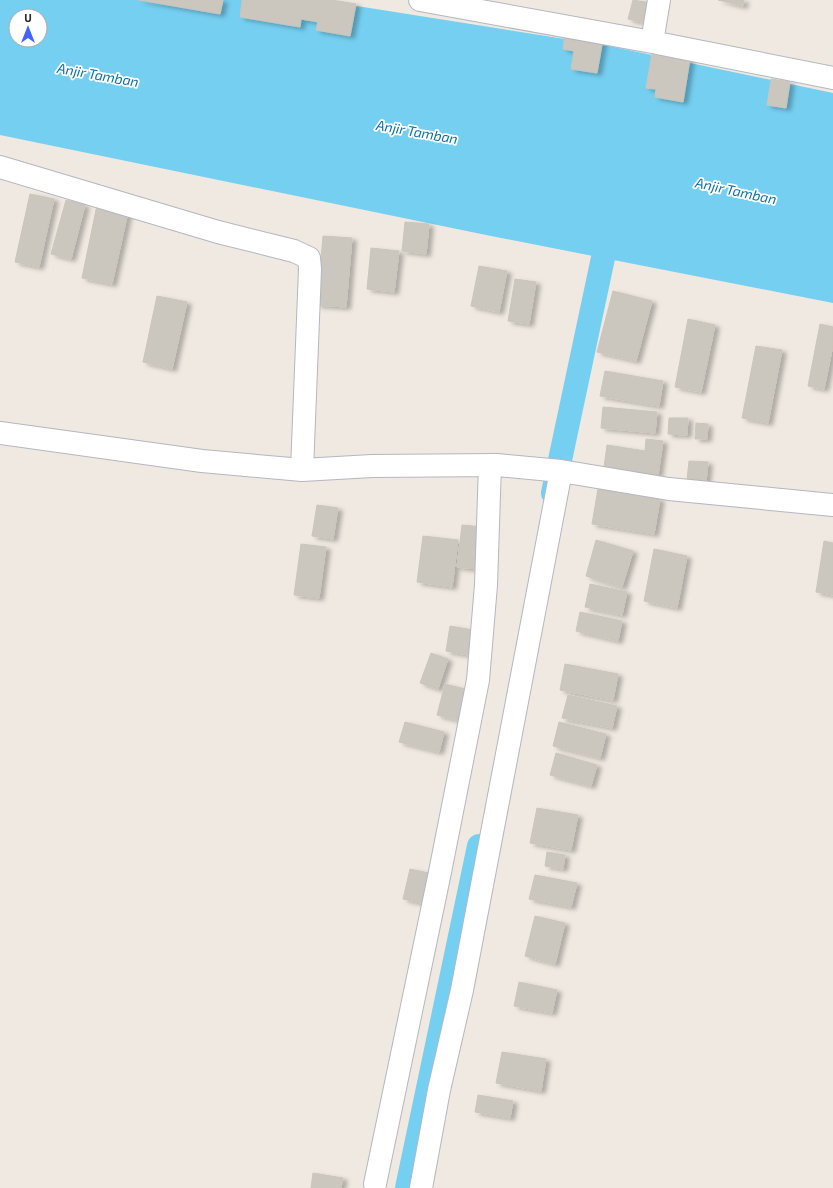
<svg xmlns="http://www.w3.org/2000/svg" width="833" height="1188" viewBox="0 0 833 1188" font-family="'Exo 2',sans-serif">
<defs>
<filter id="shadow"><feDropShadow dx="4.5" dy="2.5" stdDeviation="2" flood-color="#0004"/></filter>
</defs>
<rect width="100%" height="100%" fill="#efe9e1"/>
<path fill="#75cff0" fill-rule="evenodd" d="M 0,0 L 319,0 L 609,46 L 833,93 L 833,303 L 491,236 L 0,135 ZM 16,16 L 40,16 L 40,40 L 16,40 Z"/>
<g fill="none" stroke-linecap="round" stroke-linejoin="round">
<path stroke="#75cff0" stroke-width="24" d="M 553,493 L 610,225
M 407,1188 L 479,846"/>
</g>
<path fill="#cbc7bf" stroke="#cbc5ba" filter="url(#shadow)" d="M 139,0 L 223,0 L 220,14 Z
M 242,0 L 332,0 L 356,4 L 350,36 L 316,30 L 318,22 L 301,19 L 300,27 L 240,17 Z
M 633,0 L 652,3 L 647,23 L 628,19 Z
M 718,0 L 744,0 L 743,6 Z
M 565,33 L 603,39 L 597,73 L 571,69 L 574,51 L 563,49 Z
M 652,53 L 690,59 L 683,102 L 655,97 L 656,89 L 646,88 Z
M 771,79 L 790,82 L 786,108 L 767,105 Z
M 30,194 L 54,199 L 39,267 L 15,262 Z
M 66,200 L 85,205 L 71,259 L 51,254 Z
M 97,205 L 128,212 L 112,284 L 82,278 Z
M 405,222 L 429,224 L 426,254 L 402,251 Z
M 323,236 L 352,238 L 346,307 L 317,305 Z
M 371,248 L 399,251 L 394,292 L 367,289 Z
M 479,266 L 507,271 L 499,312 L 471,306 Z
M 515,279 L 536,282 L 529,324 L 508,321 Z
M 613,291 L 652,301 L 636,361 L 597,352 Z
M 157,296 L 187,302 L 172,369 L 143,362 Z
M 688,319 L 715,325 L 701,392 L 675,387 Z
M 820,324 L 833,327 L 833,345 L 824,389 L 808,386 Z
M 756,346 L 782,350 L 768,423 L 742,418 Z
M 605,371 L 663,381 L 659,406 L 600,396 Z
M 603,407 L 657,412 L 655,433 L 601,428 Z
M 669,418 L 688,418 L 687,435 L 668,434 Z
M 696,423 L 708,424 L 707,439 L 695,439 Z
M 646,439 L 663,441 L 658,475 L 604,467 L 607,445 L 645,451 Z
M 689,461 L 708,462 L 706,482 L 687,480 Z
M 598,489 L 660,499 L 654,534 L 592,524 Z
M 317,505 L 338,508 L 333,539 L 312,536 Z
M 462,525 L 482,527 L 478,569 L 457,567 Z
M 423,536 L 458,540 L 452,587 L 417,582 Z
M 596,540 L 633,551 L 622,587 L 586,576 Z
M 824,541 L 833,543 L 833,595 L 816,592 Z
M 301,544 L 326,547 L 319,598 L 294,595 Z
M 654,549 L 687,556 L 677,608 L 644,601 Z
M 590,584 L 627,592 L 622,615 L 585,607 Z
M 580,612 L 622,621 L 618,641 L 576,631 Z
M 450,626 L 473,630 L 469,655 L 446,651 Z
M 431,653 L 448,659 L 438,689 L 420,683 Z
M 565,664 L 618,674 L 613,700 L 560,690 Z
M 445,684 L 469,690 L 461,721 L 437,715 Z
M 568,695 L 617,706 L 612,728 L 562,718 Z
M 405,722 L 444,732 L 439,752 L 399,742 Z
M 559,722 L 606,734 L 600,758 L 553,746 Z
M 556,753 L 597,765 L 591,786 L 550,775 Z
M 537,808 L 578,815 L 571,850 L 530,843 Z
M 547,852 L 565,855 L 563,869 L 545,866 Z
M 410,869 L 433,874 L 426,904 L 403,899 Z
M 535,875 L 577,883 L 571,907 L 529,899 Z
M 535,916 L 565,923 L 555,964 L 525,956 Z
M 519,982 L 557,990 L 552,1013 L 514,1006 Z
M 502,1052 L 546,1059 L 541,1091 L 496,1083 Z
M 478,1095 L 513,1101 L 510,1118 L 475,1112 Z
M 313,1173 L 343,1178 L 341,1188 L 311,1188 Z"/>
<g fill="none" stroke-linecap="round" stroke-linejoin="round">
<g stroke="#b4b7c1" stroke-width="24">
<path id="minor" d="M 420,0 L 652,42 L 833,78
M 652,42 L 659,0
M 0,167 L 218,232 L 294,251 L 309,258 L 310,269 L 302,470
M 0,433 L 202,461 L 302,470 L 372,466 L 497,465 L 561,471 L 669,489 L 833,505
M 375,1184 L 440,872 L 478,680 L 486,585 L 490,465
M 421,1188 L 439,1090 L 462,990 L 561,471"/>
</g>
<use href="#minor" stroke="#fff" stroke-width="22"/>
</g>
<g text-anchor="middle" stroke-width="3.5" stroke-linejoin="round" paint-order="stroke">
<g font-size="14" font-style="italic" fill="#0d6fa3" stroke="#fff">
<text transform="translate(98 75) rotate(10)" y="5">Anjir Tamban</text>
<text transform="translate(417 132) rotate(10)" y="5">Anjir Tamban</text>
<text transform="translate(736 191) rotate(12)" y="5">Anjir Tamban</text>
</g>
</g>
<g transform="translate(28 28)"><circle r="19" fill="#ffffff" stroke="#ababab"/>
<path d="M0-3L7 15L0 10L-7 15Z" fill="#4264fb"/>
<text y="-6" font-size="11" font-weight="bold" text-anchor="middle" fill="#2e2e2e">U</text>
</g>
</svg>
